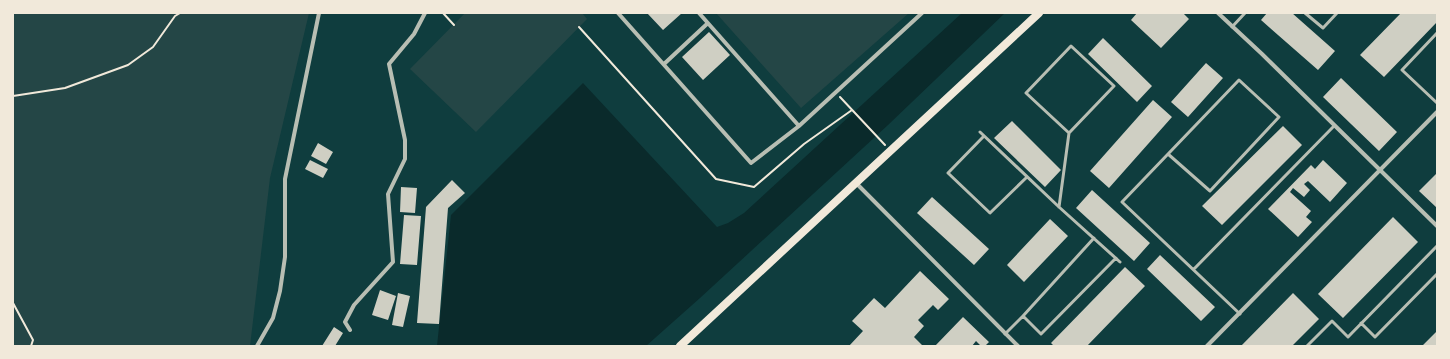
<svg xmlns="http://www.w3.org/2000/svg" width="1450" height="359" viewBox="0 0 1450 359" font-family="Ubuntu,sans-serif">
<rect width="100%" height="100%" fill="#0f3d3e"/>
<path fill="#244646" d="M 13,13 L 309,13 L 270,178 L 250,346 L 13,346 Z
M 465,13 L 582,13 L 587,19 L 476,132 L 410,69 Z
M 716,13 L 909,13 L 801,108 Z"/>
<path fill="#0a2a2b" d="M 962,13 L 1005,13 L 888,125 L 700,298 L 646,346 L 437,346 L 451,215 L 583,83 L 717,227 L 728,223 L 744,213 Z"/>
<path fill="#cfcfc3" d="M 647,13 L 682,13 L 663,30 Z
M 1137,13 L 1183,13 L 1189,19 L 1161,48 L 1131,20 Z
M 1267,13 L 1292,13 L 1335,51 L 1318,70 L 1261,20 Z
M 1401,13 L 1437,13 L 1437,22 L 1384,77 L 1360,55 Z
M 709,32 L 730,55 L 703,80 L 682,57 Z
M 1103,38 L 1152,86 L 1137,102 L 1088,54 Z
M 1206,63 L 1223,78 L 1188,117 L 1171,102 Z
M 1341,78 L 1397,132 L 1379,151 L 1323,97 Z
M 1153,100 L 1172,117 L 1109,188 L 1090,171 Z
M 1012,121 L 1061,170 L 1045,187 L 994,138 Z
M 1283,126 L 1302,145 L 1222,225 L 1202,206 Z
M 318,143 L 333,152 L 326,164 L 311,156 Z
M 310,160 L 328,169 L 323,178 L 305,169 Z
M 1323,160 L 1347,183 L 1330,202 L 1308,181 L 1304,184 L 1310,190 L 1304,197 L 1293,188 L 1290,192 L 1311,211 L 1306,217 L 1312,222 L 1298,237 L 1268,209 L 1311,165 L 1315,169 Z
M 1437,173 L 1437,208 L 1419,191 Z
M 452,180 L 465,193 L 448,208 L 439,324 L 417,323 L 426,207 Z
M 401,187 L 417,188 L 415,213 L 400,212 Z
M 1092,190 L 1150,243 L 1134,261 L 1076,208 Z
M 932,197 L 989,249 L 974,265 L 917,213 Z
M 404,215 L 421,216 L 417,265 L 400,264 Z
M 1393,217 L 1418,242 L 1343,318 L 1318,294 Z
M 1050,219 L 1068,236 L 1024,282 L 1007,265 Z
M 1160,255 L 1215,307 L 1201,321 L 1147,269 Z
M 1125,267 L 1145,286 L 1087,346 L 1054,346 L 1051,343 Z
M 920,271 L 949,299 L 938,310 L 933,305 L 918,320 L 924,326 L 914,337 L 923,346 L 849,346 L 863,331 L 852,321 L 874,298 L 885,308 Z
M 380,290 L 396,296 L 388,320 L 372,315 Z
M 398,293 L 410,296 L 403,327 L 392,325 Z
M 1293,293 L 1319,319 L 1292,346 L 1241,346 Z
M 963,317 L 989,342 L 985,346 L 981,346 L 976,341 L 972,346 L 935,346 Z
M 334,327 L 343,333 L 335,346 L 322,346 Z
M 1437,331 L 1437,346 L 1422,346 Z"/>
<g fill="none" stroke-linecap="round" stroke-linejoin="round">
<path stroke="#f1e9da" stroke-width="2" d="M 443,13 L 454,25
M 579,27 L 716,179 L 754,187 L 804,144 L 852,110
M 13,96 L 65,88 L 128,65 L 153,47 L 175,16 L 180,13
M 840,97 L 885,145
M 13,303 L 33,340 L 31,346"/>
<path stroke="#b8beb3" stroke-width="3" d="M 1305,13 L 1323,28 L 1337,13
M 1232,27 L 1245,13
M 1437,33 L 1402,70 L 1437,103
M 1071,46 L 1114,86 L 1069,133 L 1026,93 Z
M 980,132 L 1059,207 L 1120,262
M 984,136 L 948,173 L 990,213 L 1027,177
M 1168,154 L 1210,191 L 1279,117 L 1239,80 L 1122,202 L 1240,314
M 1059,207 L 1069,133
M 1094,238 L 1023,316 L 1041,334 L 1116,258
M 1194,269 L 1334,126
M 1361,323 L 1375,337 L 1437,274
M 1005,334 L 1023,316
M 1307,346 L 1332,321 L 1348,337 L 1437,246"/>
<path stroke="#b8beb3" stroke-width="4" d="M 618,13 L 751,163 L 799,126
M 699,13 L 799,126 L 922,13
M 1218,13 L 1262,54 L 1437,226
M 664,64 L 708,23
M 856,183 L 1018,346
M 350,330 L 345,322 L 354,305 L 393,262 L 388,194 L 405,159 L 405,140 L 389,64 L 414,34 L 425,13
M 257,346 L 273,318 L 280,291 L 285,257 L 285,179 L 319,13
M 1207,346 L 1437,112"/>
<path stroke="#f1e9da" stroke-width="8" d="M 680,346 L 1039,13"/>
</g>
<rect width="1450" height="359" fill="none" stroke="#f1e9da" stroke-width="28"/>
</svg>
